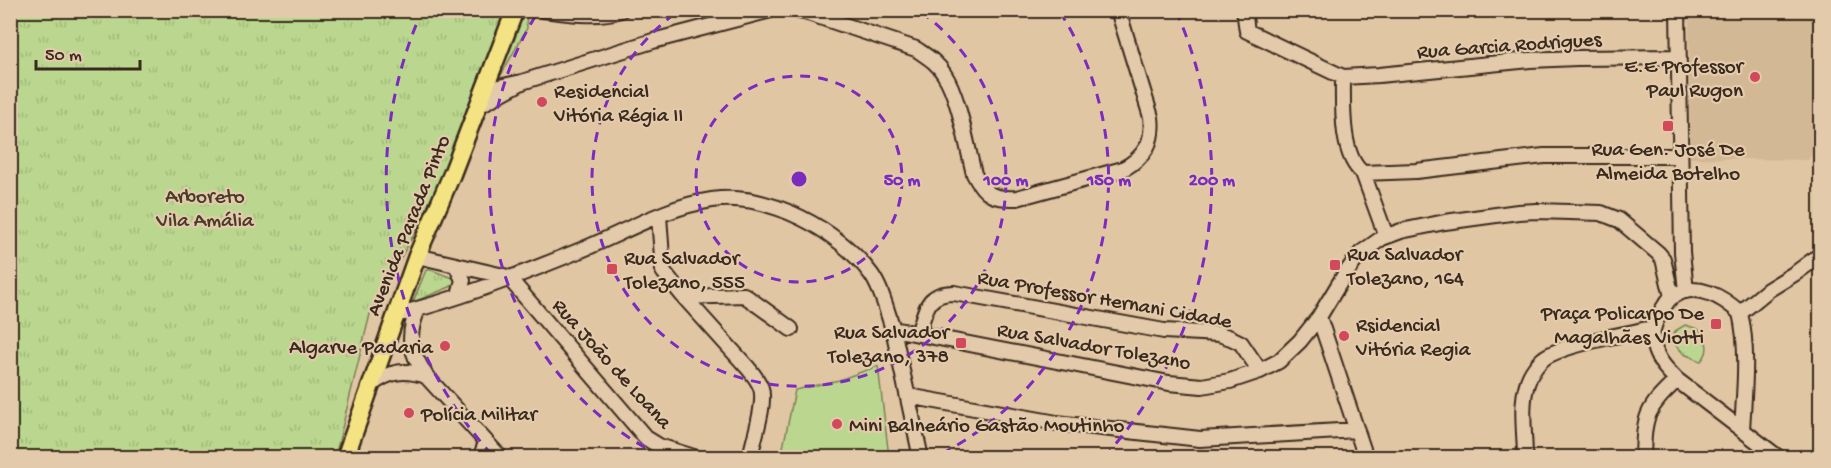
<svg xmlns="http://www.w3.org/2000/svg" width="1831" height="468" viewBox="0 0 1831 468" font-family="'Gochi Hand',sans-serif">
<defs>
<pattern id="park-tufts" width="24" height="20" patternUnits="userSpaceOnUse" patternTransform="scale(1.5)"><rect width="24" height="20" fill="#bbd78f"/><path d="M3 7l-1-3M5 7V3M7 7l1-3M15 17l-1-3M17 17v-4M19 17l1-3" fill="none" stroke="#a2b97b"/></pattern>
</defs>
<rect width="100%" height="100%" fill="#e1c6a4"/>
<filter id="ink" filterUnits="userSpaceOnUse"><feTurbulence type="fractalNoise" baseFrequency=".0167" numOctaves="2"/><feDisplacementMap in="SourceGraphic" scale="12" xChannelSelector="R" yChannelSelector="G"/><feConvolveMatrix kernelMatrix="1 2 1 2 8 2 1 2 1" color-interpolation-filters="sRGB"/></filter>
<g filter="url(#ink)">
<path fill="#d3b896" d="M 1689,11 L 1820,11 L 1820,143 L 1808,160 L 1690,158 Z"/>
<path fill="#bbd78f" stroke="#7b8056" stroke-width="1.5" d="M 878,366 L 889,457 L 781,457 L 795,390 L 839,380 Z"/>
<path fill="url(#park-tufts)" stroke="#7b8056" stroke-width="1.5" d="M 10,11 L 526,11 L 527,28 L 370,314 L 335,457 L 11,457 Z
M 426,270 L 431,270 L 453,278 L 455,282 L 450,287 L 413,302 Z
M 1685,325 L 1698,329 C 1707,338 1711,351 1701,361 L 1684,354 L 1672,341 L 1675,331 Z"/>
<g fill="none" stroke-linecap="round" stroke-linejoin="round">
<g stroke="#3b2a1e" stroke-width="18">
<path id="minor" d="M 543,10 C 569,13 596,18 621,10
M 795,10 L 808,13 L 916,49 C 926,56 937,62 944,74 C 959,96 967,147 974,174 C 985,196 994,199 1017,198 L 1123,169 C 1145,157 1154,142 1151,117 L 1118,10
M 1244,10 L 1247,31 L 1343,77 L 1379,75 L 1530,60 L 1577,58 L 1679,57
M 1678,10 L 1682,252 L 1686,291
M 1343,77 C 1343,103 1340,156 1363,173
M 522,82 L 653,41 L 771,10
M 478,106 L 522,82 L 485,90
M 659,216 L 663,271 L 684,297 L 748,368 C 753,374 758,380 761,388 C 766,405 753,440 750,458
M 1386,236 L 1363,173 L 1416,171 L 1544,156 L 1679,156
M 417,256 L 508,277
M 456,265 L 463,280 L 459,295
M 508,277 L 646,438 L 659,446 L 697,458
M 684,297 L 744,295 L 791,329
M 418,309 C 406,337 410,351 426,376 L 501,458
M 1740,313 C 1723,297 1696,281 1673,296 C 1667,300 1663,309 1659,315 C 1653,326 1651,333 1654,346 C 1657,360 1667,370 1677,380 L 1779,458
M 1740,313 C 1749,351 1744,392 1742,430
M 1740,313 L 1768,290 L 1797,272 L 1820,255
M 395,315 C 456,300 517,276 576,252 C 620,235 664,207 712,200 C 768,192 839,230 871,274 C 882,289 887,312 893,329 L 1169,383 L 1202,386 L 1230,381 L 1260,371 L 1279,361 L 1300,341 L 1319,317 L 1345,274 L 1361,253 L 1382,238 L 1401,231 L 1445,222 L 1518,212 L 1537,211 L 1601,213 L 1619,220 L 1658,253 L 1663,259 L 1672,297
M 1319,317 L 1366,458
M 893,329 L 921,458
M 918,334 C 926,311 925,293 954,293 L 1164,331 L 1219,334 L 1231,338 L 1241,343 L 1260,371
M 371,385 C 389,371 404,369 426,376
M 908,396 L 1057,423 L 1200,439 L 1357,430
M 480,458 L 486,443
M 1525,458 C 1525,434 1520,406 1527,384 C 1530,373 1539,360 1549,355 C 1575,342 1623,335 1652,328
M 1643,458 C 1644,415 1646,409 1677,380"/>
</g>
<g stroke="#3b2a1e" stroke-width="21">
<path id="major" d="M 345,458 L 417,256 L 452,174 L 515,10"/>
</g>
<use href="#minor" stroke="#e2caab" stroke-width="14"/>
<use href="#major" stroke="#f4e382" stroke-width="16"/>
</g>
</g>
<g fill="none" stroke="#7b2cbf" stroke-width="3" stroke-dasharray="10 8">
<circle cx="799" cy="179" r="103"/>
<path d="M921 12A207 207 0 1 1 677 12"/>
<path d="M661 456A310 310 0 0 1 538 12M1060 12A310 310 0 0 1 937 456"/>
<path d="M492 455A413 413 0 0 1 422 11M1176 11A413 413 0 0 1 1106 455"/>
</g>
<g fill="#d1495b" stroke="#e2caab" stroke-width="2">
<circle cx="1755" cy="77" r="6"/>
<circle cx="542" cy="102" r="6"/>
<rect x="1662" y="120" width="12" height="12" rx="3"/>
<rect x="1329" y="259" width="12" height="12" rx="3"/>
<rect x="606" y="263" width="12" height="12" rx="3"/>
<rect x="1710" y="318" width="12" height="12" rx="3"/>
<circle cx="1344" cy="336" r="6"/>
<rect x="955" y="337" width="12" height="12" rx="3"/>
<circle cx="445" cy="346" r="6"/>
<circle cx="409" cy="413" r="6"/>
<circle cx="837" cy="424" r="6"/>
</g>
<g text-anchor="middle" stroke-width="4.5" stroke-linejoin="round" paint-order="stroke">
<g font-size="21" fill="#3b2a1e" stroke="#e2caab">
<text transform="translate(1509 44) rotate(-4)" y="7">Rua Garcia Rodrigues</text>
<text transform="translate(407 225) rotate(-68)" y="7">Avenida Parada Pinto</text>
<text transform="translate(1105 298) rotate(10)" y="7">Rua Professor Hernani Cidade</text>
<text transform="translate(1094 345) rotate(10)" y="7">Rua Salvador Tolezano</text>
<text transform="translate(613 363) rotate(48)" y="7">Rua João de Loana</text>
</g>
<g font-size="21" fill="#3b2a1e" stroke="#e2caab" text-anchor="start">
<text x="1743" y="72" text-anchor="end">E.E Professor<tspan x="1743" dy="24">Paul Rugon</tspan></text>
<text x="554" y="97">Residencial<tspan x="554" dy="24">Vitória Régia II</tspan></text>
<text x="1668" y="155" text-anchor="middle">Rua Gen. José De<tspan x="1668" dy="24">Almeida Botelho</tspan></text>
<text x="1347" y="260">Rua Salvador<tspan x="1347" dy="24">Tolezano, 164</tspan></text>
<text x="624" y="264">Rua Salvador<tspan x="624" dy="24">Tolezano, 555</tspan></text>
<text x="1704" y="319" text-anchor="end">Praça Policarpo De<tspan x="1704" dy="24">Magalhães Viotti</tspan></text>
<text x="1356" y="331">Rsidencial<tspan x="1356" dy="24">Vitória Regia</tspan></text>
<text x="949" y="338" text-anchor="end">Rua Salvador<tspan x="949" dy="24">Tolezano, 378</tspan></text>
<text x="433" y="353" text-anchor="end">Algarve Padaria</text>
<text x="421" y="420">Polícia Militar</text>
<text x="849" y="431">Mini Balneário Gastão Moutinho</text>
</g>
<g font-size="21" fill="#483b29" stroke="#e2caab">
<text x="205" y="202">Arboreto<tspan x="205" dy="24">Vila Amália</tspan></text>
</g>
</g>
<circle cx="799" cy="179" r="9" fill="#7b2cbf" stroke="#e2caab" stroke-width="3"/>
<g font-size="18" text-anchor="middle" font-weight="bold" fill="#7b2cbf" stroke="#e2caab" stroke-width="4.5" stroke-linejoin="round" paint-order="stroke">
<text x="902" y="185">50 m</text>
<text x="1006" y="185">100 m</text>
<text x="1109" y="185">150 m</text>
<text x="1212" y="185">200 m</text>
</g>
<rect width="1831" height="468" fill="none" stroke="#e2caab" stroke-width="36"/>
<rect x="18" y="18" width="1795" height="432" fill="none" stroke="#3b2a1e" stroke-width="2" filter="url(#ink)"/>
<path d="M36 60v9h104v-9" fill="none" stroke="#3b2a1e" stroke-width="3"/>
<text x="45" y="60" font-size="18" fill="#3b2a1e" stroke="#e2caab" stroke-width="4.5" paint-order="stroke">50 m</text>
</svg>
